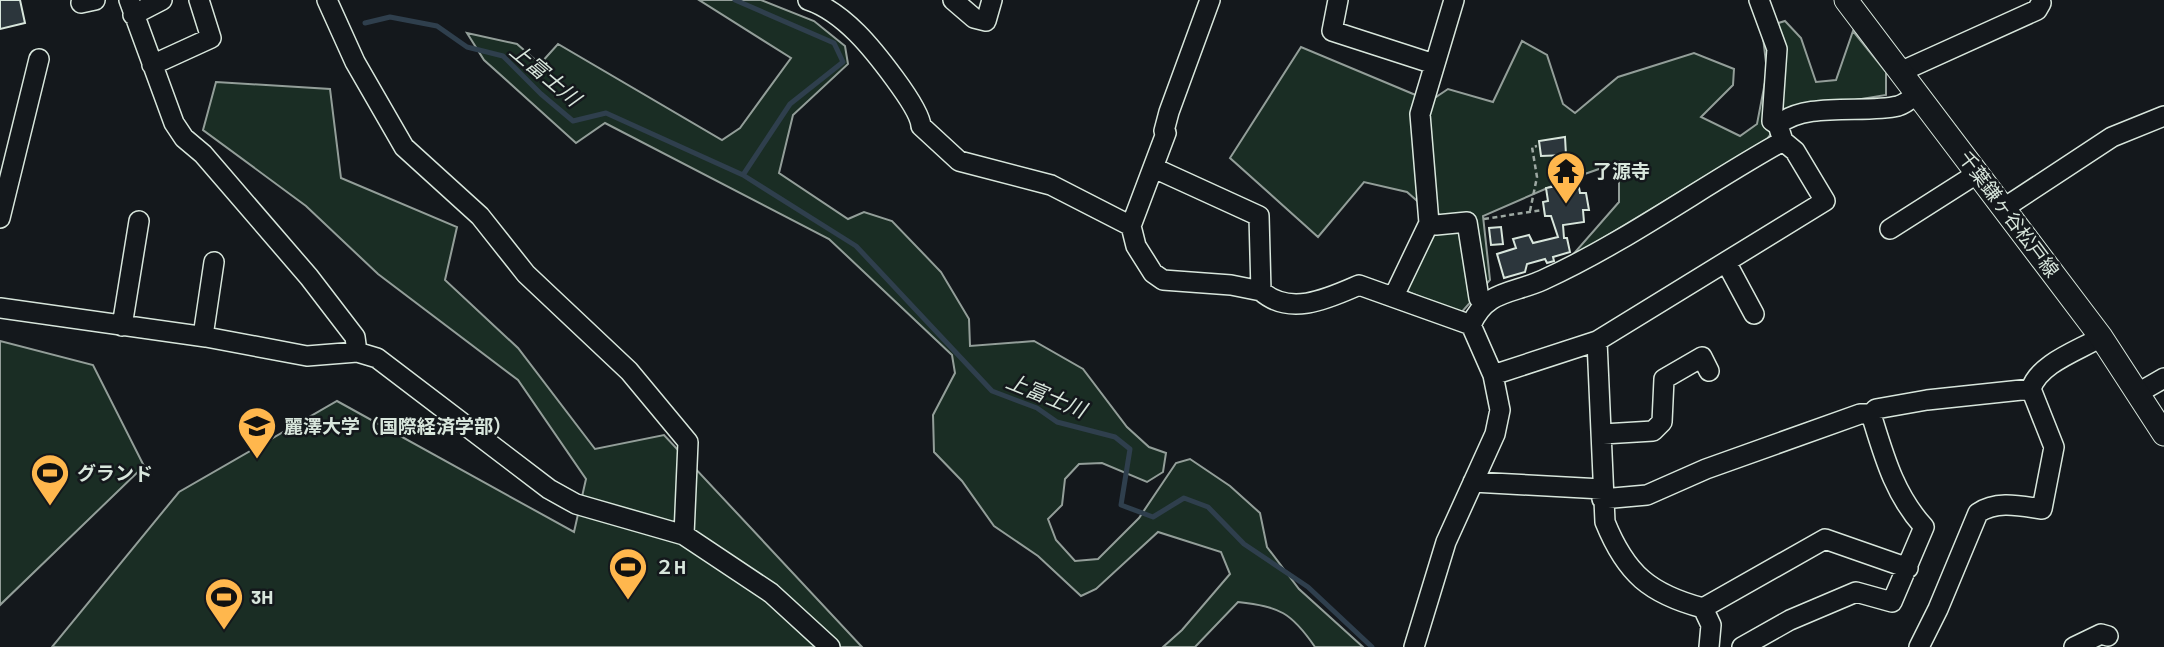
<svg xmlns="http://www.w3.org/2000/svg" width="2164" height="647" viewBox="0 0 2164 647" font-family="Barlow,'Noto Sans JP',sans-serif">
<rect width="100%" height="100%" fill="#14181c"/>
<path fill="#1a2d24" stroke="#939e99" stroke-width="2" d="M 699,0 L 761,0 L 814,21 L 845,46 L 848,64 L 793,115 L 779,173 L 848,219 L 864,212 L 892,221 L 941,272 L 969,319 L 970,346 L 1034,341 L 1083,369 L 1127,427 L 1149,447 L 1166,453 L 1163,472 L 1147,482 L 1102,463 L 1079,464 L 1065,479 L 1062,505 L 1048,519 L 1056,540 L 1075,561 L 1098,559 L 1139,518 L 1176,463 L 1190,459 L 1230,486 L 1260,513 L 1267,547 L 1299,589 L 1363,647 L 1315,647 C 1291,612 1280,607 1238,602 L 1195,647 L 1163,647 L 1182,630 L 1230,574 L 1221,552 L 1158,532 L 1096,589 L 1081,596 L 1038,556 L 994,526 L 962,481 L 934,452 L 933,415 L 955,373 L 952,355 L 829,239 L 605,123 L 576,143 L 484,60 L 467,33 L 517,44 L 540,64 L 558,44 L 722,140 L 740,128 L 791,58 Z
M 1785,21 L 1801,38 L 1816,82 L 1836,80 L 1853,31 L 1886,72 L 1886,95 L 1788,111 L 1767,139 L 1570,258 L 1619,202 L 1619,162 L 1559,183 L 1483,216 L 1490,280 L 1460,314 L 1404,290 L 1441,222 L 1407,192 L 1364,182 L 1318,237 L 1230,158 L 1301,47 L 1430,101 L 1448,89 L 1493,102 L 1522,41 L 1547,55 L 1563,104 L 1575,113 L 1618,77 L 1694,53 L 1734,69 L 1733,85 L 1701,117 L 1740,136 L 1757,124 L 1767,72 L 1762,28 Z
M 216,82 L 330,89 L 341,178 L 457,227 L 445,280 L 518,348 L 595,449 L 664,435 L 862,647 L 52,647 L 179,492 L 337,401 L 574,532 L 586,479 L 518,380 L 378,274 L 306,206 L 203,130 Z
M 0,341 L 93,365 L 144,466 L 0,605 Z"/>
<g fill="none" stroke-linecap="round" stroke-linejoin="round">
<path stroke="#2f3f4d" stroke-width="5" d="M 735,0 L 834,43 L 843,62 L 790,104 L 743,175 L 856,246 L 992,391 L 1037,408 L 1057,422 L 1115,437 L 1130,449 L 1121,505 L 1153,517 L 1184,498 L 1208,507 L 1244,544 L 1308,587 L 1372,647
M 365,23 L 390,17 L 437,26 L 467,47 L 503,56 L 541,94 L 573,121 L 606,113 L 743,175"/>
</g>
<path fill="#2c363c" stroke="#d8e6dc" stroke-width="2" d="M 0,0 L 20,0 L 25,23 L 0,29 Z
M 1565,137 L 1566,155 L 1541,156 L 1539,141 Z
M 1578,182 L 1580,193 L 1586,193 L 1589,210 L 1583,210 L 1584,222 L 1563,225 L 1564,238 L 1567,238 L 1570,252 L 1553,257 L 1554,261 L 1547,263 L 1545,259 L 1527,264 L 1525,272 L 1504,278 L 1497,254 L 1516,248 L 1513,239 L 1529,235 L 1533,243 L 1558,237 L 1551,216 L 1545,216 L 1543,202 L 1548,201 L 1546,188 Z
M 1501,227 L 1503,244 L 1491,245 L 1489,228 Z"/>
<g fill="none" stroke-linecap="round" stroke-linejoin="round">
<g stroke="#d8e6dc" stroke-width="22">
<path id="minor" d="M 129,0 L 174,123 L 184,138 L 203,154 L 309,277 L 355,337 L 357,352
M 327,0 L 355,62 L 404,147 L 480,216 L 526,274 L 629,371 L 688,442 L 684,535
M 808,0 C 826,6 843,19 857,33 C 872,48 920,107 921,126 L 959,161 L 1051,185 L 1131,226
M 953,0 L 974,18 L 986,21 L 992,0
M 1338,0 L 1332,31 L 1434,64
M 81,3 L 95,0
M 133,15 L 162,0
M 152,65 L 211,38 L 199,0
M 1900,72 L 2037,10 L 2041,3
M 1778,125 C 1805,101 1865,114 1898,106 C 1905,104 1912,98 1917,94
M 1154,168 L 1259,216 L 1261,291 L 1231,285 L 1163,280 L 1153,273 L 1136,246 L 1131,226 L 1166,133 L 1164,131 L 1169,112 L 1210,0
M 2004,208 L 2112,137 L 2164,116
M 0,218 L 39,59
M 1429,223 L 1436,225 L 1467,222 L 1479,298 L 1483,303
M 1890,229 L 1978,173
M 1726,262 L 1754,314
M 1261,291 C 1290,317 1329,298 1359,285 L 1471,325
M 1394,296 L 1429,223 L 1420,114 L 1454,0
M 0,308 L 206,337 L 307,356 L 357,352 L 377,358 L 549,489 L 576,504 L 684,535 L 771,593 L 830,647
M 122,326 L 139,221
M 203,336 L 214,262
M 1597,341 L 1605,522 C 1626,574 1650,594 1703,608 L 1711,625 L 1709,647
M 1493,375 L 1597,341 L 1825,201 L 1795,151 L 1783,141 L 1778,125 L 1772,121 L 1777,49 L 1759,0
M 2138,393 L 2164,378
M 1603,434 L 1653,431 L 1662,422 L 1664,379 L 1702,357 L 1709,371
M 1473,482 L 1602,489
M 1602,499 L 1647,495 L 1706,469 L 1860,414 L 1871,414 L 1876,409 L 1927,400 L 2031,389
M 1703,608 L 1825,539 L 1908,568
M 1414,647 L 1446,542 L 1495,434 L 1500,410 L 1493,375 L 1471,325 C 1486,290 1512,294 1543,280 C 1628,241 1702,186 1783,141
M 1742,647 L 1790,620 L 1856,592 L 1892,602 L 1924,527 C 1894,494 1884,456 1871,414
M 1919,647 L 1938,609 L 1978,513 C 1997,500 2021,506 2042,509 L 2054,447 L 2031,389 C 2039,363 2080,350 2101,337
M 2074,647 L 2101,634 L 2108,636"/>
</g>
<g stroke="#d8e6dc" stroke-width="25">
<path id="major" d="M 1846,0 L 2101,337 L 2164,434"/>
</g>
<path stroke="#9da8a2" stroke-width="2.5" stroke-dasharray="5 3.5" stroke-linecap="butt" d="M 1530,211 L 1537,177 L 1532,147 L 1537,146
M 1484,219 L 1542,210"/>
<use href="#minor" stroke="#14181c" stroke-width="19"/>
<use href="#major" stroke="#14181c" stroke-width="23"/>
</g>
<defs>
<g id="temple-pin" transform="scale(2.0125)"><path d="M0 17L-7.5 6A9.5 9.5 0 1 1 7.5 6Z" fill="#ffb74d" stroke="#14181c"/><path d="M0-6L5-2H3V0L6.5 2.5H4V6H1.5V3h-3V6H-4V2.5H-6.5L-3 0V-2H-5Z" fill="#111"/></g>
<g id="university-pin" transform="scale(2.0125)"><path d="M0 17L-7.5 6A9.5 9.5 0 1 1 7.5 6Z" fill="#ffb74d" stroke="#14181c"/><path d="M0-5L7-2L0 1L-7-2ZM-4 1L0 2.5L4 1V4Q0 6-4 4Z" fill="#111"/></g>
<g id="stadium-pin" transform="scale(2.0125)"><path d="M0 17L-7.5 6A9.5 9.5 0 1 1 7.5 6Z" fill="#ffb74d" stroke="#14181c"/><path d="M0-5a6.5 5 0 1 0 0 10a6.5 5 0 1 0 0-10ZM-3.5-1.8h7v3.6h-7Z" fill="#111"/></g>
</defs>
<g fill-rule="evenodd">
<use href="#temple-pin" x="1566" y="171"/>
<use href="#university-pin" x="257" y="426"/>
<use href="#stadium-pin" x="50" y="473"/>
<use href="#stadium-pin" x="628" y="567"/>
<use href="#stadium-pin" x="224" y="597"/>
</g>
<g text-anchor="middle" stroke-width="5" stroke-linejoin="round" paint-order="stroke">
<g font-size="19" font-weight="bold" fill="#d8e6dc" stroke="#14181c" text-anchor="start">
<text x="1593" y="178">了源寺</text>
<text x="284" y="433">麗澤大学（国際経済学部）</text>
<text x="77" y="480">グランド</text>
<text x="655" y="574">２H</text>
<text x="251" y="604">3H</text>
</g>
<g font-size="19" fill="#d8e6dc" stroke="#14181c">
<text transform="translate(2009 214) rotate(53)" y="7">千葉鎌ヶ谷松戸線</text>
</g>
<g font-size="21" font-style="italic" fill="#d8e6dc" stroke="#14181c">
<text transform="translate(545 75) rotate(40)" y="7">上富士川</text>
<text transform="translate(1046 396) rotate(22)" y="7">上富士川</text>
</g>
</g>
</svg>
